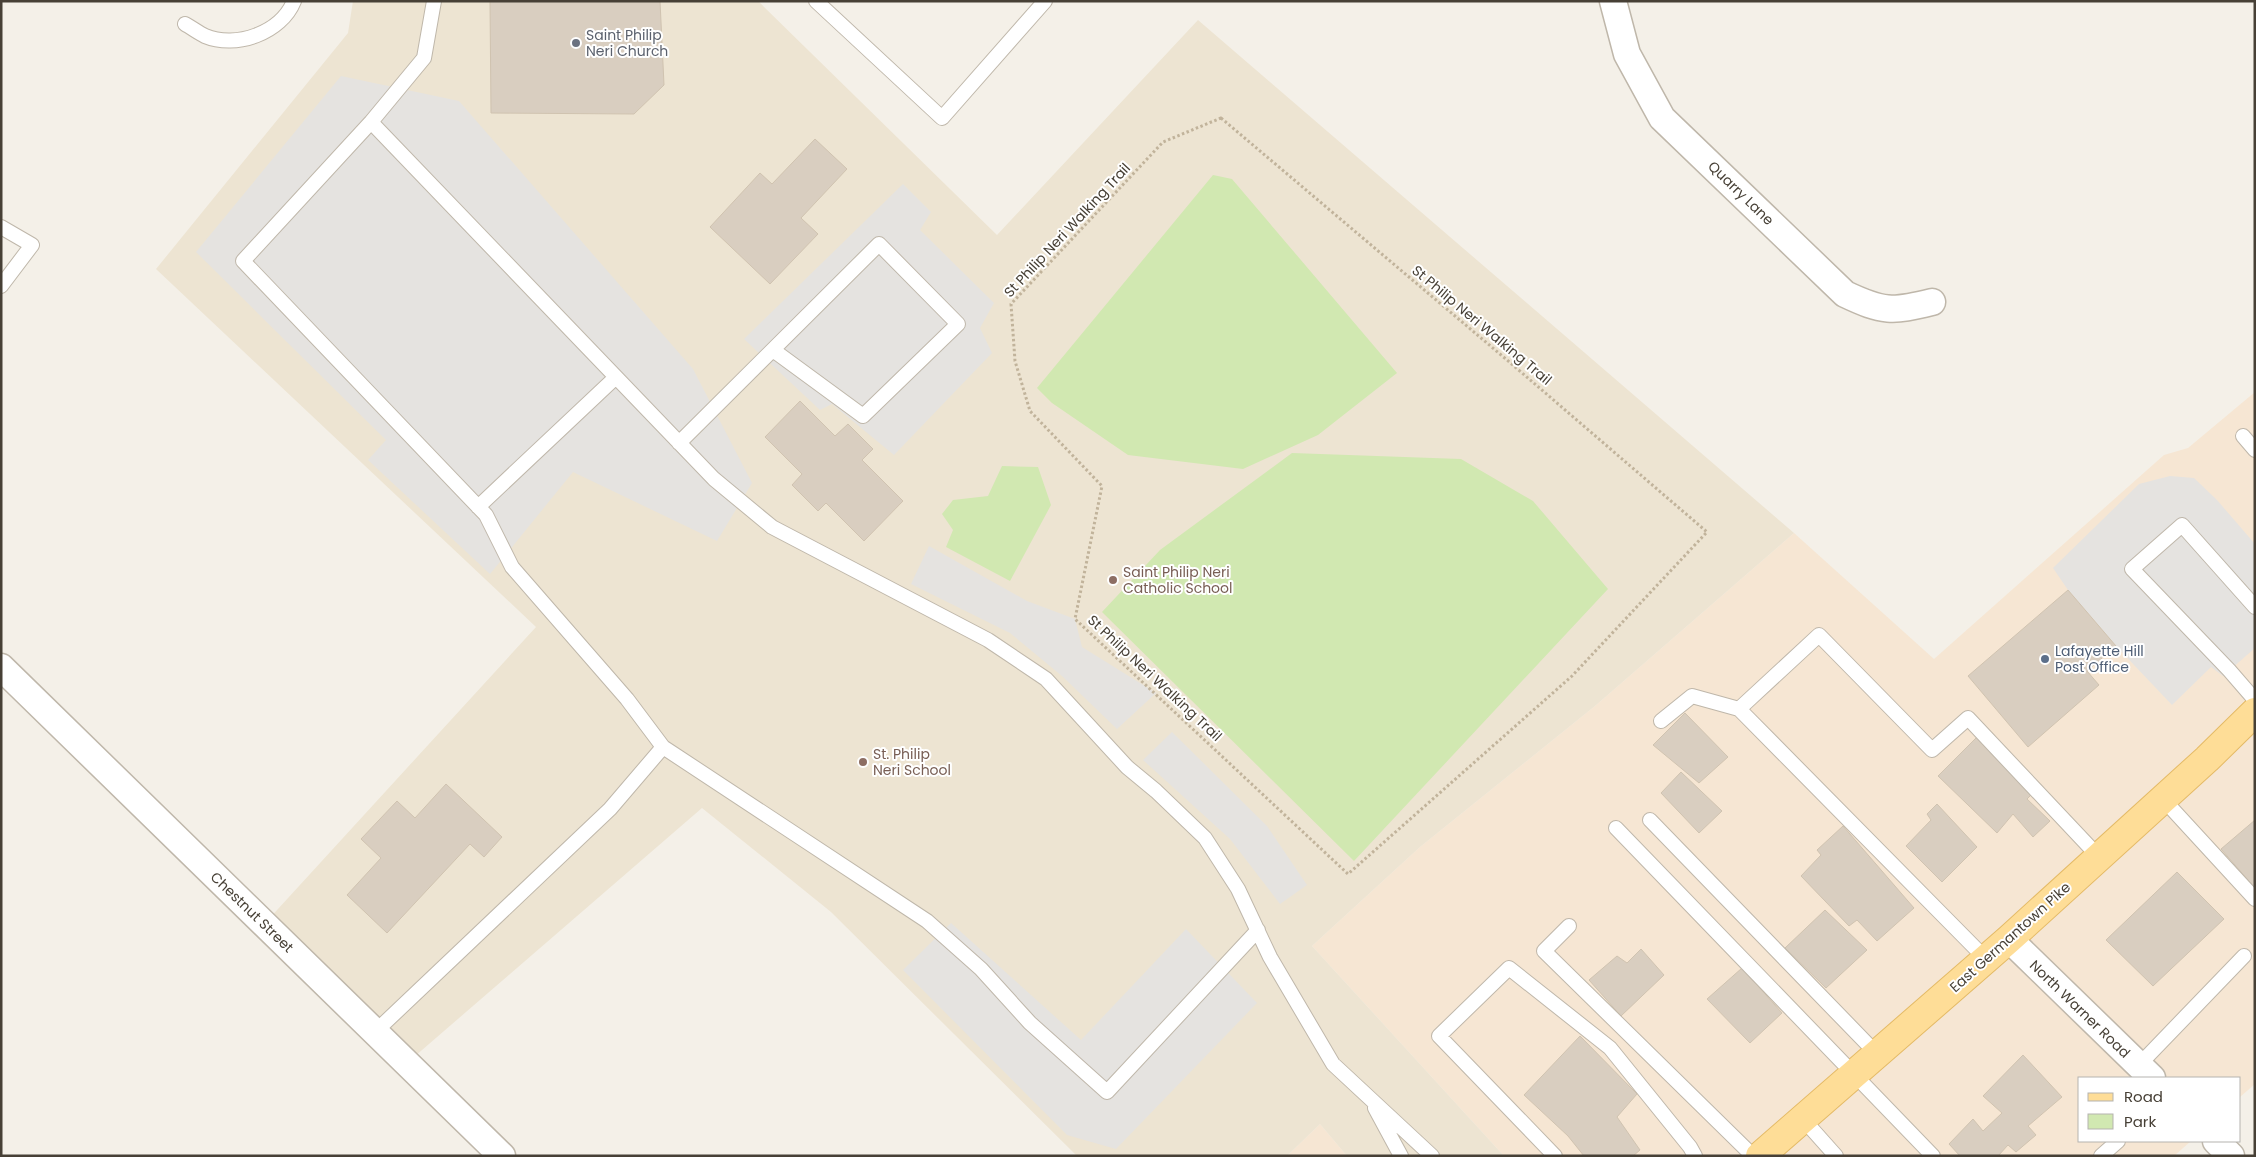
<svg xmlns="http://www.w3.org/2000/svg" width="2256" height="1157" viewBox="0 0 2256 1157" font-family="Poppins,sans-serif">
<rect width="100%" height="100%" fill="#f4f0e8"/>
<path fill="#f6e6d3" d="M 2255,392 L 2255,1084 L 2240,1097 L 2240,1078 L 2080,1078 L 2080,1141 L 2191,1141 L 2174,1156 L 1504,1156 L 1312,946 L 1420,847 L 1595,706 L 1794,533 L 1934,659 L 2164,455 L 2188,448 Z
M 1320,1124 L 1347,1156 L 1287,1156 Z"/>
<path fill="#ede4d2" d="M 353,1 L 758,1 L 997,235 L 1198,20 L 1794,533 L 1595,706 L 1420,847 L 1312,946 L 1504,1156 L 1347,1156 L 1320,1124 L 1287,1156 L 1077,1156 L 831,912 L 702,808 L 407,1063 L 267,921 L 536,627 L 156,269 L 348,33 Z"/>
<path fill="#d1e8b1" d="M 1213,175 L 1232,179 L 1397,373 L 1318,435 L 1243,469 L 1128,455 L 1052,403 L 1037,388 Z
M 1292,453 L 1461,459 L 1533,501 L 1608,589 L 1354,861 L 1102,612 L 1160,550 Z
M 1002,466 L 1038,467 L 1051,505 L 1010,581 L 946,547 L 953,530 L 942,514 L 953,500 L 988,496 Z"/>
<path fill="#e5e3e0" d="M 341,76 L 459,101 L 693,369 L 752,483 L 717,541 L 573,472 L 490,574 L 368,460 L 386,440 L 196,252 Z
M 903,184 L 931,212 L 920,230 L 994,303 L 980,328 L 992,353 L 894,455 L 832,404 L 820,410 L 744,339 Z
M 2170,476 L 2194,478 L 2217,500 L 2255,544 L 2255,648 L 2223,676 L 2211,667 L 2172,705 L 2116,646 L 2068,590 L 2053,568 L 2139,484 Z
M 929,546 L 1027,601 L 1075,619 L 1082,647 L 1156,693 L 1117,729 L 1062,676 L 1010,633 L 911,584 Z
M 1172,732 L 1267,826 L 1307,885 L 1280,904 L 1230,839 L 1143,760 Z
M 951,923 L 1081,1040 L 1186,929 L 1257,1003 L 1116,1149 L 1067,1135 L 903,970 Z"/>
<path fill="#d9cec0" stroke="#d0c3b0" d="M 490,1 L 660,1 L 664,85 L 634,114 L 491,113 Z
M 815,139 L 847,169 L 801,218 L 818,234 L 770,284 L 710,227 L 760,173 L 772,184 Z
M 800,401 L 835,436 L 848,424 L 873,449 L 862,460 L 903,501 L 864,541 L 826,503 L 818,511 L 792,485 L 802,474 L 765,437 Z
M 2068,590 L 2116,646 L 2087,671 L 2099,685 L 2028,747 L 1968,676 Z
M 1685,713 L 1728,757 L 1699,783 L 1653,745 Z
M 1977,737 L 2032,794 L 2027,799 L 2050,821 L 2033,837 L 2013,814 L 1997,833 L 1938,776 Z
M 1681,772 L 1722,811 L 1699,833 L 1661,793 Z
M 446,784 L 502,837 L 484,857 L 470,844 L 387,933 L 347,895 L 381,858 L 361,839 L 397,801 L 415,818 Z
M 1937,804 L 1977,847 L 1942,882 L 1906,846 L 1931,820 L 1927,814 Z
M 2255,820 L 2255,888 L 2221,849 Z
M 1843,826 L 1914,908 L 1877,941 L 1857,920 L 1849,926 L 1801,876 L 1821,855 L 1817,850 Z
M 2177,872 L 2224,919 L 2153,986 L 2106,940 Z
M 1825,910 L 1867,950 L 1826,988 L 1785,948 Z
M 1641,949 L 1664,975 L 1621,1016 L 1589,980 L 1617,956 L 1627,963 Z
M 1742,968 L 1782,1013 L 1750,1043 L 1707,999 Z
M 1580,1036 L 1637,1094 L 1617,1117 L 1640,1150 L 1633,1156 L 1584,1156 L 1568,1136 L 1524,1095 Z
M 2023,1055 L 2062,1097 L 2028,1126 L 2036,1135 L 2016,1152 L 2008,1145 L 1998,1156 L 1960,1156 L 1949,1144 L 1973,1119 L 1983,1131 L 2002,1113 L 1983,1096 Z"/>
<g fill="none" stroke-linecap="round" stroke-linejoin="round">
<g stroke="#bfb7aa" stroke-width="16">
<path id="lane" d="M 434,1 L 424,58 L 371,122 L 243,261 L 486,515 L 512,567 L 627,699 L 663,747 L 927,921 L 981,969 L 1030,1023 L 1107,1092 L 1258,930
M 816,1 L 942,118 L 1045,1
M 185,24 C 192,28 199,33 205,36 C 236,49 281,33 294,1
M 371,122 L 714,479 L 772,527 L 988,640 L 1046,679 L 1127,767 L 1156,791 L 1205,838 L 1238,889 L 1270,957 L 1333,1064 L 1432,1156
M 1,227 L 32,245 L 1,286
M 2243,436 L 2255,450
M 679,443 L 879,244 L 958,324 L 863,416 L 773,350
M 478,507 L 616,377
M 2255,607 L 2182,525 L 2132,569 L 2229,670 L 2255,700
M 1661,721 L 1692,696 L 1739,709
M 2163,799 L 2255,899
M 1650,820 L 1877,1054
M 1616,828 L 1933,1156
M 1569,926 L 1544,951 L 1753,1156
M 1986,959 L 1739,709 L 1819,635 L 1932,750 L 1968,718 L 2099,857
M 375,1032 L 610,809 L 663,747
M 2139,1065 L 2244,956
M 1375,1108 L 1401,1156
M 1803,1119 L 1836,1156
M 1555,1156 L 1439,1036 L 1509,968 L 1610,1048 L 1690,1147 L 1695,1156
M 2101,1156 L 2118,1141"/>
</g>
<g stroke="#bfb7aa" stroke-width="29">
<path id="street" d="M 1613,1 L 1627,54 L 1662,118 L 1845,294 C 1883,312 1892,312 1932,302
M 1,667 L 502,1156
M 2009,939 L 2152,1078
M 2216,1141 L 2231,1156"/>
</g>
<g stroke="#e4ba66" stroke-width="30">
<path id="primary" d="M 1760,1156 L 2009,939 L 2207,759 L 2255,712"/>
</g>
<path stroke="#c1b39b" stroke-width="3" stroke-dasharray="2.5 2.5" stroke-linecap="butt" d="M 1221,118 L 1507,360 L 1707,532 L 1572,676 L 1348,874 L 1075,619 L 1102,486 L 1030,411 L 1015,361 L 1011,304 L 1163,142 Z"/>
<use href="#lane" stroke="#fff" stroke-width="14"/>
<use href="#street" stroke="#fff" stroke-width="26"/>
<use href="#primary" stroke="#fedd97" stroke-width="28"/>
</g>
<circle fill="#6b7280" stroke="#fff" stroke-width="2" cx="576" cy="43" r="5"/>
<g fill="#8d6e63" stroke="#fff" stroke-width="2">
<circle cx="1113" cy="580" r="5"/>
<circle cx="863" cy="762" r="5"/>
</g>
<circle fill="#5c6f8a" stroke="#fff" stroke-width="2" cx="2045" cy="659" r="5"/>
<g text-anchor="middle" stroke-width="4" stroke-linejoin="round" paint-order="stroke">
<g font-size="14" fill="#5b616d" stroke="#fff" text-anchor="start">
<text x="586" y="40">Saint Philip<tspan x="586" dy="16">Neri Church</tspan></text>
</g>
<g font-size="14" fill="#474036" stroke="#fff">
<text transform="translate(1741 193) rotate(44)" y="5">Quarry Lane</text>
<text transform="translate(1067 230) rotate(-47)" y="5">St Philip Neri Walking Trail</text>
<text transform="translate(1482 325) rotate(40)" y="5">St Philip Neri Walking Trail</text>
<text transform="translate(1155 678) rotate(43)" y="5">St Philip Neri Walking Trail</text>
<text transform="translate(252 912) rotate(44)" y="5">Chestnut Street</text>
<text transform="translate(2010 937) rotate(-42)" y="5">East Germantown Pike</text>
<text transform="translate(2080 1009) rotate(44)" y="5">North Warner Road</text>
</g>
<g font-size="14" fill="#785e54" stroke="#fff" text-anchor="start">
<text x="1123" y="577">Saint Philip Neri<tspan x="1123" dy="16">Catholic School</tspan></text>
<text x="873" y="759">St. Philip<tspan x="873" dy="16">Neri School</tspan></text>
</g>
<g font-size="14" fill="#4e5e75" stroke="#fff" text-anchor="start">
<text x="2055" y="656">Lafayette Hill<tspan x="2055" dy="16">Post Office</tspan></text>
</g>
</g>
<rect width="2256" height="1157" fill="none" stroke="#474036" stroke-width="5"/>
<rect x="2078" y="1077" width="162" height="65" fill="#ffffff" stroke="#b5b3af"/>
<rect x="2088" y="1093" width="25" height="8" fill="#fedd97" stroke="#b5b3af"/>
<text x="2124" y="1102" font-size="15" fill="#474036">Road</text>
<rect x="2088" y="1114" width="25" height="15" fill="#d1e8b1" stroke="#b5b3af"/>
<text x="2124" y="1127" font-size="15" fill="#474036">Park</text>
</svg>
